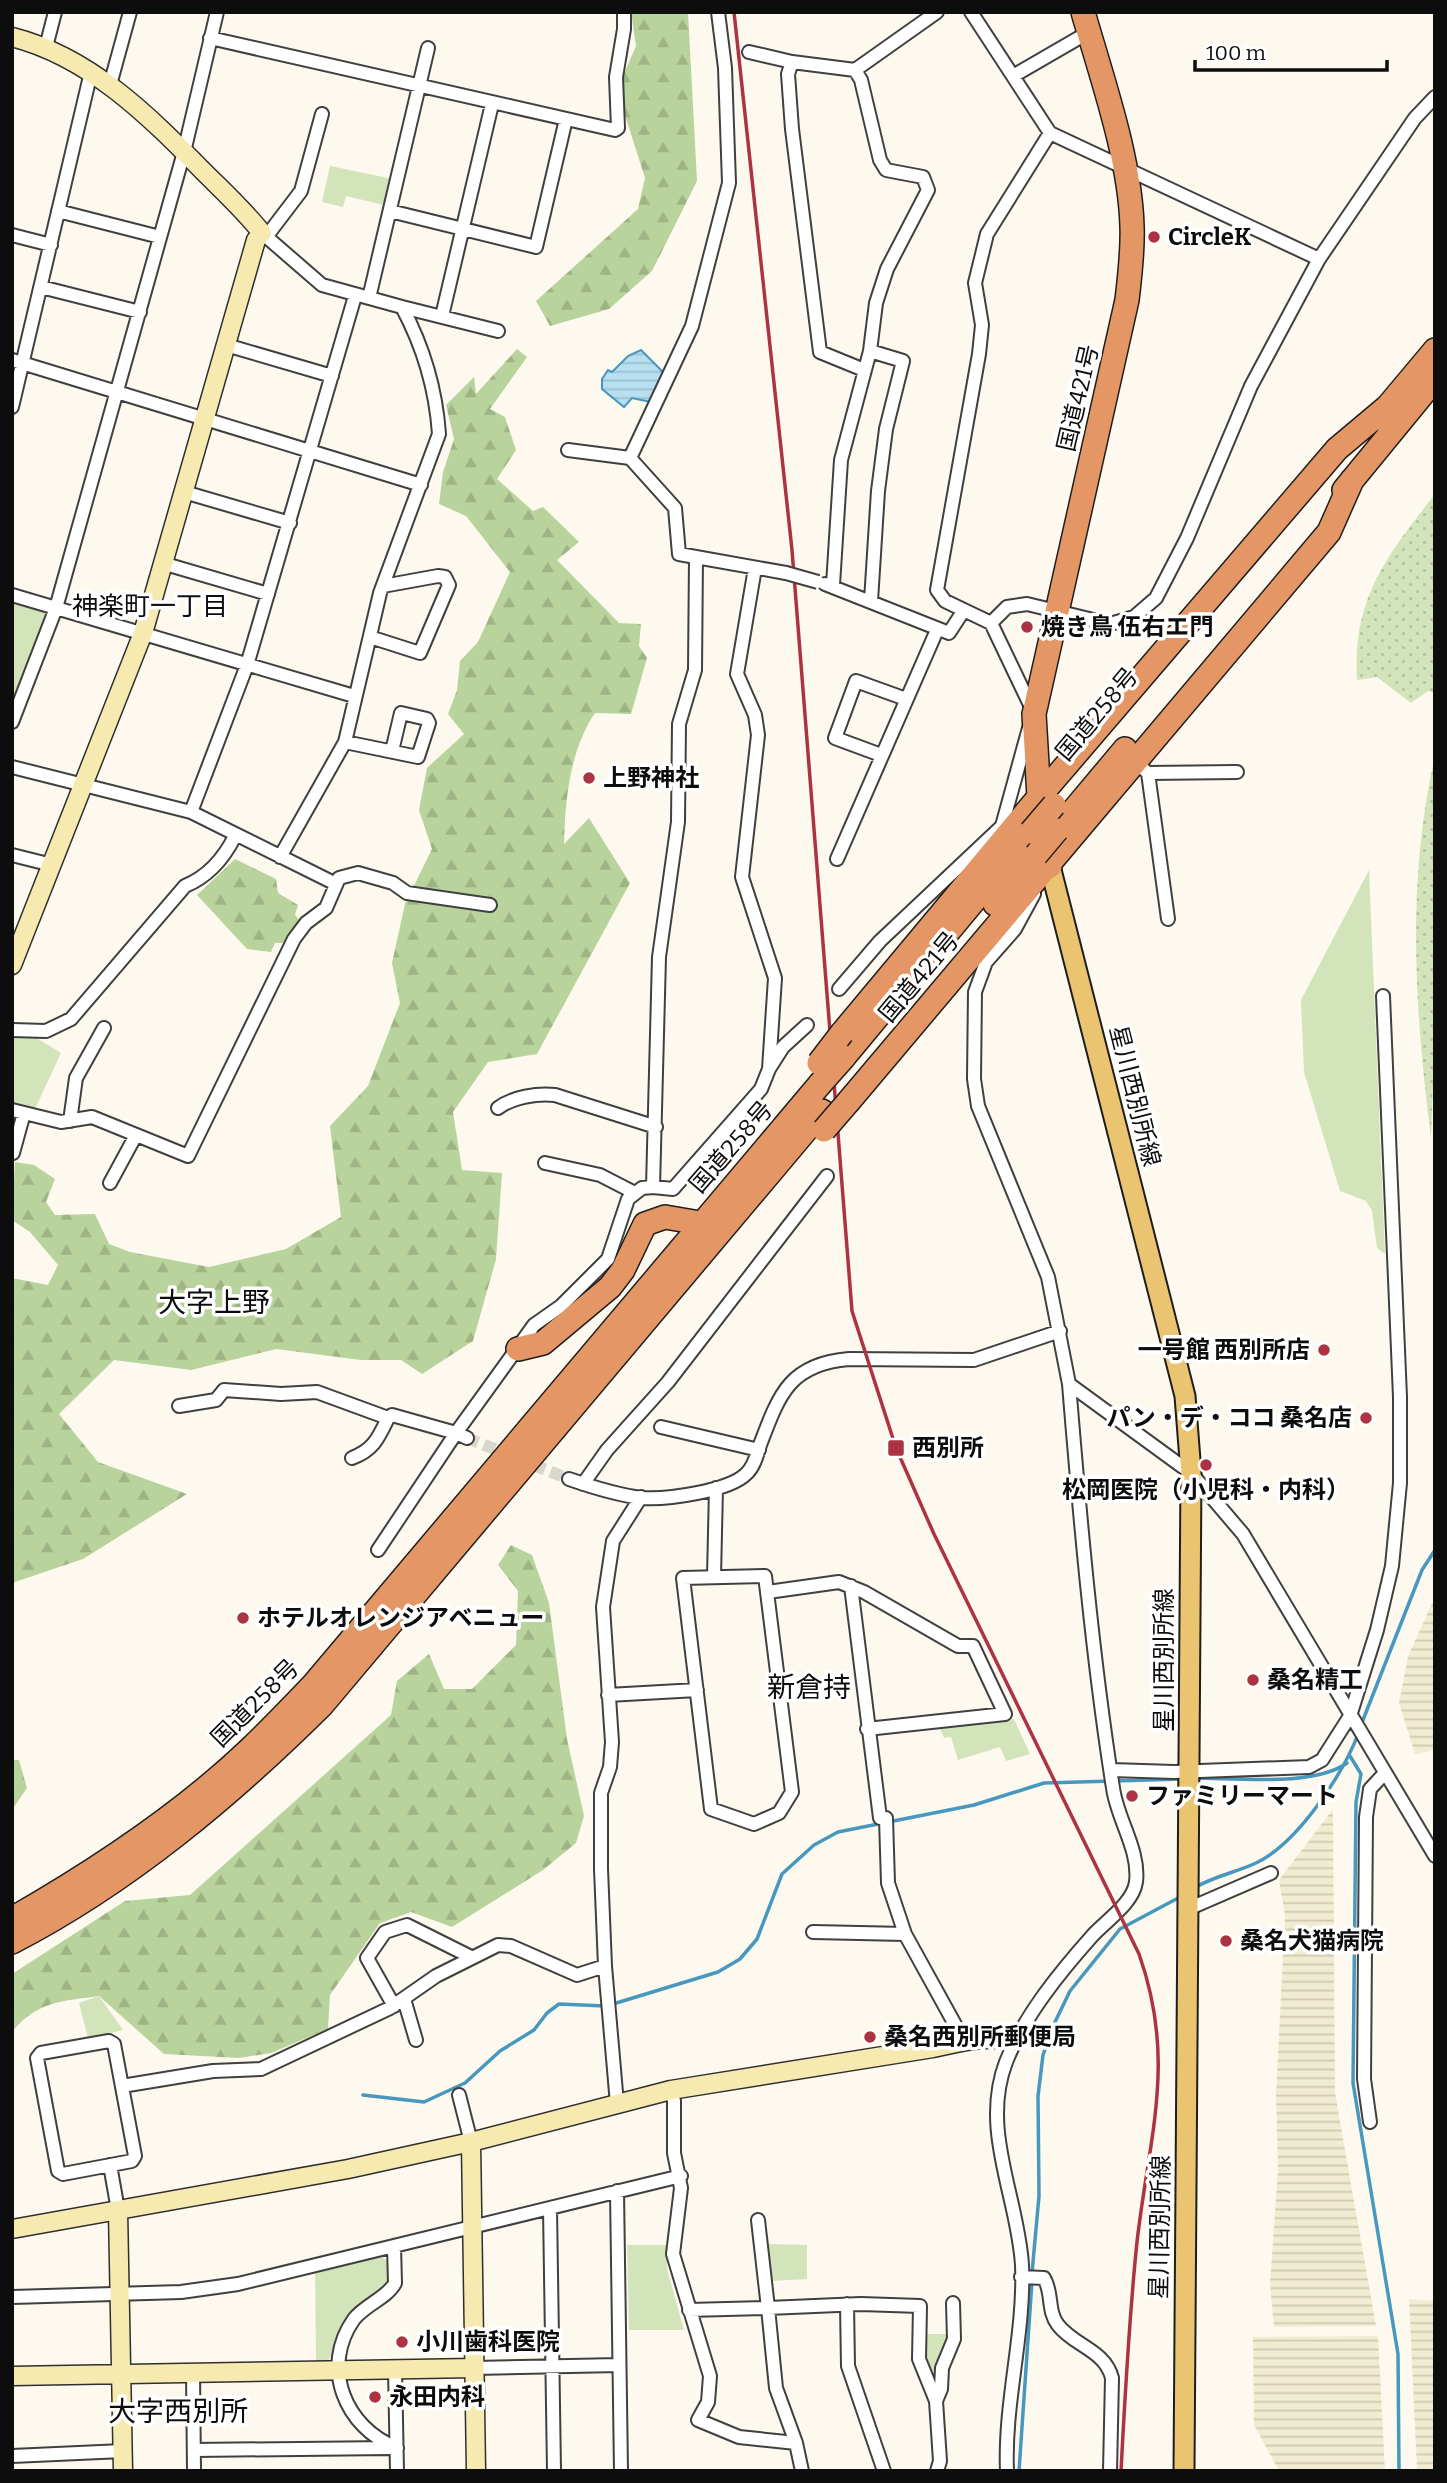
<svg xmlns="http://www.w3.org/2000/svg" width="1447" height="2483" viewBox="0 0 1447 2483" font-family="Bitter,'Noto Sans JP',serif">
<defs>
<pattern id="farmland-rules" width="6" height="5" patternUnits="userSpaceOnUse" patternTransform="scale(1.75)"><rect width="6" height="5" fill="#f1ecd1"/><path d="M0 2.5h6" fill="none" stroke="#cdc9b2"/></pattern>
<pattern id="grass-dots" width="8" height="8" patternUnits="userSpaceOnUse" patternTransform="scale(1.75)"><rect width="8" height="8" fill="#d3e4bb"/><path d="M2 2h.1M6 6h.1" fill="none" stroke="#b4c2a0" stroke-width="1.8" stroke-linecap="round"/></pattern>
<pattern id="forest-firs" width="22" height="20" patternUnits="userSpaceOnUse" patternTransform="scale(1.75)"><rect width="22" height="20" fill="#b9d39c"/><path d="M5 1l3.5 6h-7zM16 11l3.5 6h-7z" fill="#9eb485"/></pattern>
<pattern id="water-rules" width="6" height="5" patternUnits="userSpaceOnUse" patternTransform="scale(1.75)"><rect width="6" height="5" fill="#b8dff0"/><path d="M0 2.5h6" fill="none" stroke="#9dbecd"/></pattern>
</defs>
<rect width="100%" height="100%" fill="#fdf9ee"/>
<path fill="url(#farmland-rules)" d="M 1435,1597 L 1435,1750 L 1415,1754 L 1399,1703 L 1408,1656 Z
M 1333,1809 L 1335,2093 L 1376,2326 L 1274,2327 L 1270,2284 L 1278,2169 L 1276,2095 L 1285,1915 L 1279,1880 Z
M 1409,2299 L 1435,2301 L 1435,2471 L 1417,2471 Z
M 1378,2336 L 1385,2471 L 1279,2471 L 1254,2425 L 1253,2337 Z"/>
<path fill="url(#grass-dots)" d="M 1435,494 L 1435,693 L 1428,691 L 1411,703 L 1377,677 L 1357,680 C 1352,597 1388,555 1435,494 Z
M 1435,756 L 1435,1038 L 1431,1138 C 1415,1012 1406,881 1435,756 Z"/>
<path fill="url(#forest-firs)" d="M 631,12 L 688,12 L 697,181 L 652,271 L 609,309 L 550,326 L 536,301 L 638,209 L 645,178 L 617,90 L 636,46 Z
M 517,349 L 527,357 L 490,409 L 505,417 L 516,450 L 497,479 L 533,511 L 543,507 L 579,542 L 557,560 L 619,623 L 641,624 L 639,646 L 647,658 L 631,714 L 595,713 C 570,750 565,799 564,844 L 589,818 L 630,883 L 537,1054 L 488,1062 L 453,1112 L 462,1170 L 502,1173 L 496,1259 L 473,1341 L 422,1374 L 401,1360 L 361,1360 L 276,1349 L 191,1370 L 114,1360 L 59,1414 L 98,1462 L 187,1494 L 83,1559 L 12,1583 L 12,1278 L 48,1285 L 58,1265 L 30,1232 L 12,1220 L 15,1162 L 34,1165 L 55,1179 L 46,1202 L 55,1215 L 95,1214 L 109,1244 L 130,1252 L 209,1267 L 286,1249 L 341,1217 L 330,1126 L 368,1086 L 400,1003 L 392,963 L 405,904 L 432,849 L 419,810 L 427,768 L 464,734 L 448,714 L 457,690 L 460,661 L 478,642 L 510,572 L 466,516 L 439,504 L 443,472 L 454,439 L 446,405 L 474,377 L 476,394 Z
M 235,859 L 276,879 L 278,893 L 298,905 L 295,915 L 301,922 L 286,943 L 275,943 L 271,952 L 247,949 L 197,895 Z
M 511,1545 L 532,1555 L 549,1603 L 567,1739 L 584,1816 L 576,1843 L 543,1870 L 452,1927 L 411,1912 L 380,1923 L 330,1995 L 328,2029 L 271,2053 L 239,2058 L 164,2054 L 99,1996 C 63,2001 37,2001 12,2032 L 12,1974 L 125,1901 L 190,1895 L 391,1715 L 397,1681 L 429,1654 L 444,1689 L 472,1689 L 516,1645 L 518,1591 L 498,1565 Z
M 12,1760 L 19,1760 L 27,1788 L 12,1810 Z"/>
<path fill="#d3e4bb" d="M 330,166 L 393,179 L 388,206 L 346,196 L 343,207 L 322,202 Z
M 12,597 L 51,607 L 12,709 Z
M 1369,870 L 1385,1254 L 1377,1248 L 1372,1211 L 1366,1201 L 1340,1191 L 1304,1072 L 1301,1000 Z
M 12,1034 L 35,1037 L 61,1053 L 34,1111 L 12,1106 Z
M 1014,1719 L 1030,1754 L 1006,1761 L 1000,1747 L 958,1760 L 951,1737 L 944,1738 L 938,1724 Z
M 99,1996 L 123,2030 L 88,2038 L 79,2003 Z
M 768,2244 L 807,2245 L 807,2279 L 772,2281 Z
M 627,2245 L 667,2245 L 667,2269 L 684,2330 L 629,2330 Z
M 380,2255 L 387,2261 L 388,2281 C 380,2293 363,2299 353,2310 C 341,2325 340,2347 328,2360 L 316,2362 L 315,2271 Z
M 926,2334 L 950,2334 L 935,2384 L 925,2358 Z"/>
<path fill="url(#water-rules)" stroke="#4797bf" stroke-width="2" d="M 641,350 L 664,373 L 651,402 L 632,398 L 624,407 L 602,389 L 602,379 L 608,370 L 612,372 L 628,356 Z"/>
<g fill="none" stroke-linecap="round" stroke-linejoin="round">
<path stroke="#4797bf" stroke-width="3.5" d="M 1361,1725 L 1422,1570 L 1435,1550
M 1350,1756 L 1361,1774 L 1356,1802 L 1353,2083 L 1398,2354 L 1399,2471
M 1194,1778 C 1236,1778 1314,1787 1347,1763
M 1196,1887 C 1215,1876 1237,1872 1256,1863 C 1298,1843 1343,1774 1359,1732
M 613,2004 L 718,1972 L 740,1959 L 757,1939 L 782,1874 L 814,1845 L 838,1832 L 974,1805 L 1044,1783 L 1183,1779
M 363,2095 L 424,2102 L 465,2083 L 500,2051 L 534,2030 L 547,2013 L 559,2004 L 605,2006
M 1032,2273 L 1039,2196 L 1038,2096 L 1043,2055 L 1055,2022 L 1070,1991 L 1120,1929 L 1180,1897
M 1019,2471 L 1032,2281"/>
<path stroke="#d9d6cc" stroke-width="12" stroke-dasharray="12 6" stroke-linecap="butt" d="M 467,1438 L 569,1479"/>
<g stroke="#404040" stroke-width="16">
<path id="street" d="M 971,12 L 1050,133 L 1319,259
M 210,38 L 615,130 L 618,128 L 616,77 L 624,29 L 624,12
M 46,47 L 55,12
M 749,52 L 792,62 L 855,70 L 861,80 L 880,160 L 886,170 L 923,177 L 928,190 L 887,269 L 876,303 L 870,351 L 841,460 L 833,585
M 792,62 L 788,74 L 792,129 L 820,352 L 864,370
M 855,70 L 937,12
M 1013,76 L 1089,32
M 110,85 L 130,12
M 58,211 L 160,237
M 390,211 L 536,247 L 566,119
M 262,233 L 322,285 L 402,307 C 423,346 436,391 439,434 L 380,593 L 345,742 L 280,857
M 12,235 L 51,245
M 266,237 L 301,191 L 322,114
M 41,287 L 140,312
M 369,298 L 428,48
M 402,307 L 498,331
M 442,316 L 492,104
M 226,345 L 332,376
M 870,351 L 903,361 L 886,429 L 878,491 L 871,601
M 12,360 L 421,485
M 12,407 L 91,72
M 568,450 L 630,458 L 675,508 L 679,554 L 786,573
M 630,458 L 692,326 L 729,183 L 725,68 L 718,12
M 184,492 L 290,523
M 162,563 L 268,594
M 755,568 L 737,674 L 755,715 L 758,735 L 742,877 L 775,978 L 769,1069
M 825,584 L 949,633 L 964,610
M 12,595 L 354,696
M 991,623 L 1007,607 L 1027,604 L 1110,624 L 1134,617 L 1156,598 L 1187,538 L 1251,386 L 1319,259 L 1415,118 L 1435,97
M 370,637 L 420,653 L 449,585 L 445,577 L 438,576 L 383,586
M 1033,711 L 991,623 L 945,601 L 937,590 L 979,354 L 982,325 L 975,283 L 987,234 L 1050,133
M 12,722 L 56,608 L 184,152 L 217,12
M 345,742 L 418,757 L 429,723 L 427,719 L 401,713 L 392,751
M 881,755 L 835,738 L 856,681 L 906,699
M 1135,762 L 1148,773 L 1168,919
M 12,767 L 191,812 L 336,884
M 1148,773 L 1237,772
M 191,812 L 247,665 L 355,296
M 12,855 L 52,865
M 837,859 L 937,630
M 839,989 L 880,941 L 1002,826 L 1029,728
M 12,1030 L 46,1031 L 71,1019 L 185,886 C 207,877 224,858 235,836
M 498,1108 C 513,1097 537,1093 555,1095 L 656,1127
M 12,1110 L 61,1122 L 92,1117 L 188,1156 L 294,939 L 306,923 L 326,908 L 339,878 L 358,873 L 393,883 L 407,893 L 490,905
M 70,1121 L 76,1078 L 104,1028
M 13,1153 L 24,1113
M 545,1163 L 600,1175 L 635,1193
M 110,1183 L 136,1135
M 653,1187 L 673,1189 L 761,1089 L 769,1069 L 783,1047 L 807,1025
M 1069,1384 L 1191,1473 L 1243,1534 L 1435,1856
M 179,1406 L 216,1400 L 224,1390 L 281,1394 L 317,1392 L 388,1418 L 392,1415 L 456,1433 L 378,1550
M 661,1427 L 759,1450
M 467,1438 L 456,1433 L 534,1325 L 561,1306 L 608,1259 L 628,1199 L 642,1188 L 653,1187 L 659,957 L 678,822 L 679,724 L 695,670 L 696,558
M 352,1458 C 373,1450 378,1439 388,1418
M 569,1479 C 592,1487 618,1495 642,1498 C 666,1500 729,1491 746,1474 C 754,1467 757,1455 760,1445 C 779,1395 789,1364 849,1359 L 974,1360 L 1060,1331
M 583,1484 L 607,1450 L 668,1382 L 827,1176
M 765,1576 L 792,1792 L 779,1813 L 754,1824 L 711,1809 L 683,1578 Z
M 714,1577 L 716,1488
M 851,1586 L 880,1818
M 768,1592 L 839,1582 L 864,1592 L 958,1646 L 973,1646 L 1005,1714 L 867,1729
M 608,1695 L 697,1690
M 1111,1770 L 1174,1772 L 1309,1767 L 1322,1760 L 1350,1716 L 1377,1630 L 1392,1566 L 1400,1483 L 1400,1397 L 1383,996
M 886,1818 L 888,1883 L 905,1934 L 963,2039
M 1188,1909 L 1271,1873
M 813,1932 L 905,1934
M 404,1999 L 416,2040
M 394,2006 L 367,1958 L 385,1932 L 407,1925 L 471,1957
M 109,2041 L 114,2044 L 135,2156 L 132,2161 L 63,2174 L 58,2171 L 37,2058 L 41,2053 Z
M 122,2086 L 213,2071 L 261,2069 L 390,2008 L 436,1976 L 498,1945 L 511,1946 L 577,1975 L 605,1966
M 671,2090 L 674,2101 L 674,2153 L 681,2188 L 673,2254 L 710,2376 L 708,2402 L 698,2420 L 739,2437 L 796,2443
M 459,2095 L 471,2142
M 617,2104 L 605,1966 L 601,1869 L 601,1793 L 610,1767 L 612,1742 L 603,1607 L 613,1541 L 641,1497
M 1370,2122 L 1364,2079 L 1366,1817 L 1370,1789 L 1384,1774
M 110,2165 L 118,2210
M 617,2191 L 621,2471
M 550,2208 L 554,2471
M 758,2220 L 768,2308 L 861,2304 L 920,2306 L 919,2359 L 936,2401 L 940,2461 L 937,2471
M 394,2247 L 395,2283 C 388,2297 365,2305 354,2319 C 320,2367 345,2428 397,2448
M 1021,2277 L 1044,2278 C 1053,2293 1047,2311 1058,2325 C 1074,2346 1105,2350 1112,2378 L 1110,2471
M 12,2297 L 181,2292 L 238,2284 L 681,2176
M 847,2304 L 848,2366 L 884,2471
M 689,2310 L 768,2308 L 776,2388 L 796,2443 L 802,2471
M 474,2368 L 619,2365
M 395,2369 L 397,2471
M 193,2371 L 194,2471
M 936,2401 L 941,2389 L 942,2368 L 954,2339 L 953,2303
M 194,2450 L 390,2448
M 12,2456 L 123,2451
M 1007,2471 C 1004,2402 1025,2334 1022,2265 C 1018,2197 980,2130 1006,2062 C 1024,2016 1060,1972 1093,1935 C 1107,1920 1133,1903 1136,1882 C 1140,1850 1117,1819 1113,1788 C 1092,1655 1080,1518 1069,1384 L 1048,1277 L 978,1106 L 974,1079 L 975,992 L 986,962 L 1015,929 L 1034,894"/>
</g>
<g stroke="#2f2f2f" stroke-width="21">
<path id="secondary" d="M 12,37 C 90,57 148,115 203,171 C 223,191 244,210 262,233 L 256,240 L 143,633 L 12,965
M 471,2142 L 476,2471
M 118,2210 L 123,2471
M 12,2229 L 348,2169 L 471,2142 L 671,2090 L 933,2048 C 962,2042 985,2035 1015,2041
M 12,2376 L 474,2368"/>
</g>
<g stroke="#1e1e1e" stroke-width="23">
<path id="primary" d="M 1050,866 L 1185,1396 L 1191,1473 L 1184,2471"/>
</g>
<g stroke="#1e1e1e" stroke-width="26">
<path id="highway" d="M 1378,418 L 1435,350
M 1344,490 L 1435,379
M 1057,830 L 1125,749
M 1050,866 L 1039,797 L 1034,714 L 1127,300 C 1130,275 1133,251 1132,226 C 1130,157 1102,79 1083,12
M 995,904 L 1036,855
M 842,1033 L 1039,797 L 1337,449 L 1387,407
M 844,1057 L 1031,832
M 849,1101 L 1329,532 L 1352,480
M 518,1349 L 543,1343 L 610,1287 L 623,1270 L 645,1224 L 665,1217 L 700,1223
M 12,1919 C 94,1872 182,1814 250,1749 C 272,1728 293,1706 314,1684 L 820,1084
M 12,1942 C 128,1882 230,1796 322,1705 L 822,1111"/>
</g>
<use href="#street" stroke="#fff" stroke-width="12"/>
<use href="#secondary" stroke="#f7eab0" stroke-width="18"/>
<use href="#primary" stroke="#eac471" stroke-width="19"/>
<use href="#highway" stroke="#e59665" stroke-width="23"/>
<path stroke="#ae3342" stroke-width="3.5" d="M 734,12 L 792,550 L 852,1311 L 896,1448 L 934,1534 L 1139,1954 C 1177,2061 1149,2136 1137,2242 C 1129,2318 1125,2395 1121,2471"/>
<g stroke="#404040" stroke-width="16" stroke-linecap="butt">
<path id="street-bridge" d="M 786,573 L 818,582"/>
</g>
<g stroke="#1e1e1e" stroke-width="26" stroke-linecap="butt">
<path id="highway-bridge" d="M 1031,832 L 1054,805
M 1036,855 L 1057,830
M 819,1063 L 842,1033
M 820,1084 L 844,1057
M 824,1130 L 849,1101"/>
</g>
<use href="#street-bridge" stroke="#fff" stroke-width="12"/>
<use href="#highway-bridge" stroke="#e59665" stroke-width="23"/>
</g>
<g fill="#ae3342" stroke="#fff" stroke-width="2.5">
<circle cx="1154" cy="237" r="7"/>
<circle cx="1027" cy="627" r="7"/>
<circle cx="589" cy="778" r="7"/>
<circle cx="1324" cy="1350" r="7"/>
<circle cx="1366" cy="1418" r="7"/>
<rect x="887" y="1439" width="18" height="18" rx="3.5"/>
<circle cx="1206" cy="1465" r="7"/>
<circle cx="243" cy="1618" r="7"/>
<circle cx="1253" cy="1680" r="7"/>
<circle cx="1132" cy="1796" r="7"/>
<circle cx="1226" cy="1941" r="7"/>
<circle cx="870" cy="2037" r="7"/>
<circle cx="402" cy="2342" r="7"/>
<circle cx="375" cy="2397" r="7"/>
</g>
<g text-anchor="middle" stroke-width="7" stroke-linejoin="round" paint-order="stroke">
<g font-size="24" font-weight="bold" fill="#0d0d0d" stroke="#fff" text-anchor="start">
<text x="1168" y="245">CircleK</text>
<text x="1041" y="635">焼き鳥 伍右エ門</text>
<text x="603" y="786">上野神社</text>
<text x="1310" y="1358" text-anchor="end">一号館 西別所店</text>
<text x="1352" y="1426" text-anchor="end">パン・デ・ココ 桑名店</text>
<text x="912" y="1456">西別所</text>
<text x="1206" y="1498" text-anchor="middle">松岡医院（小児科・内科）</text>
<text x="257" y="1626">ホテルオレンジアベニュー</text>
<text x="1267" y="1688">桑名精工</text>
<text x="1146" y="1804">ファミリーマート</text>
<text x="1240" y="1949">桑名犬猫病院</text>
<text x="884" y="2045">桑名西別所郵便局</text>
<text x="416" y="2350">小川歯科医院</text>
<text x="389" y="2405">永田内科</text>
</g>
<g font-size="24" fill="#0d0d0d" stroke="#fff">
<text transform="translate(1078 398) rotate(-77)" y="8">国道421号</text>
<text transform="translate(1097 714) rotate(-50)" y="8">国道258号</text>
<text transform="translate(919 977) rotate(-50)" y="8">国道421号</text>
<text transform="translate(1135 1096) rotate(76)" y="8">星川西別所線</text>
<text transform="translate(731 1147) rotate(-49)" y="8">国道258号</text>
<text transform="translate(1164 1660) rotate(-90)" y="8">星川西別所線</text>
<text transform="translate(255 1703) rotate(-45)" y="8">国道258号</text>
<text transform="translate(1160 2227) rotate(-89)" y="8">星川西別所線</text>
</g>
<g font-size="26" fill="#0d0d0d" stroke="#fff">
<text x="150" y="615">神楽町一丁目</text>
</g>
<g font-size="28" fill="#0d0d0d" stroke="#fff">
<text x="214" y="1312">大字上野</text>
<text x="809" y="1697">新倉持</text>
<text x="178" y="2421">大字西別所</text>
</g>
</g>
<rect width="1447" height="2483" fill="none" stroke="#0d0d0d" stroke-width="28"/>
<path d="M1195 60v10h192v-10" fill="none" stroke="#0d0d0d" stroke-width="3.5"/>
<text x="1206" y="60" font-size="21" fill="#0d0d0d" stroke="#ffffff" stroke-width="5" paint-order="stroke">100 m</text>
</svg>
